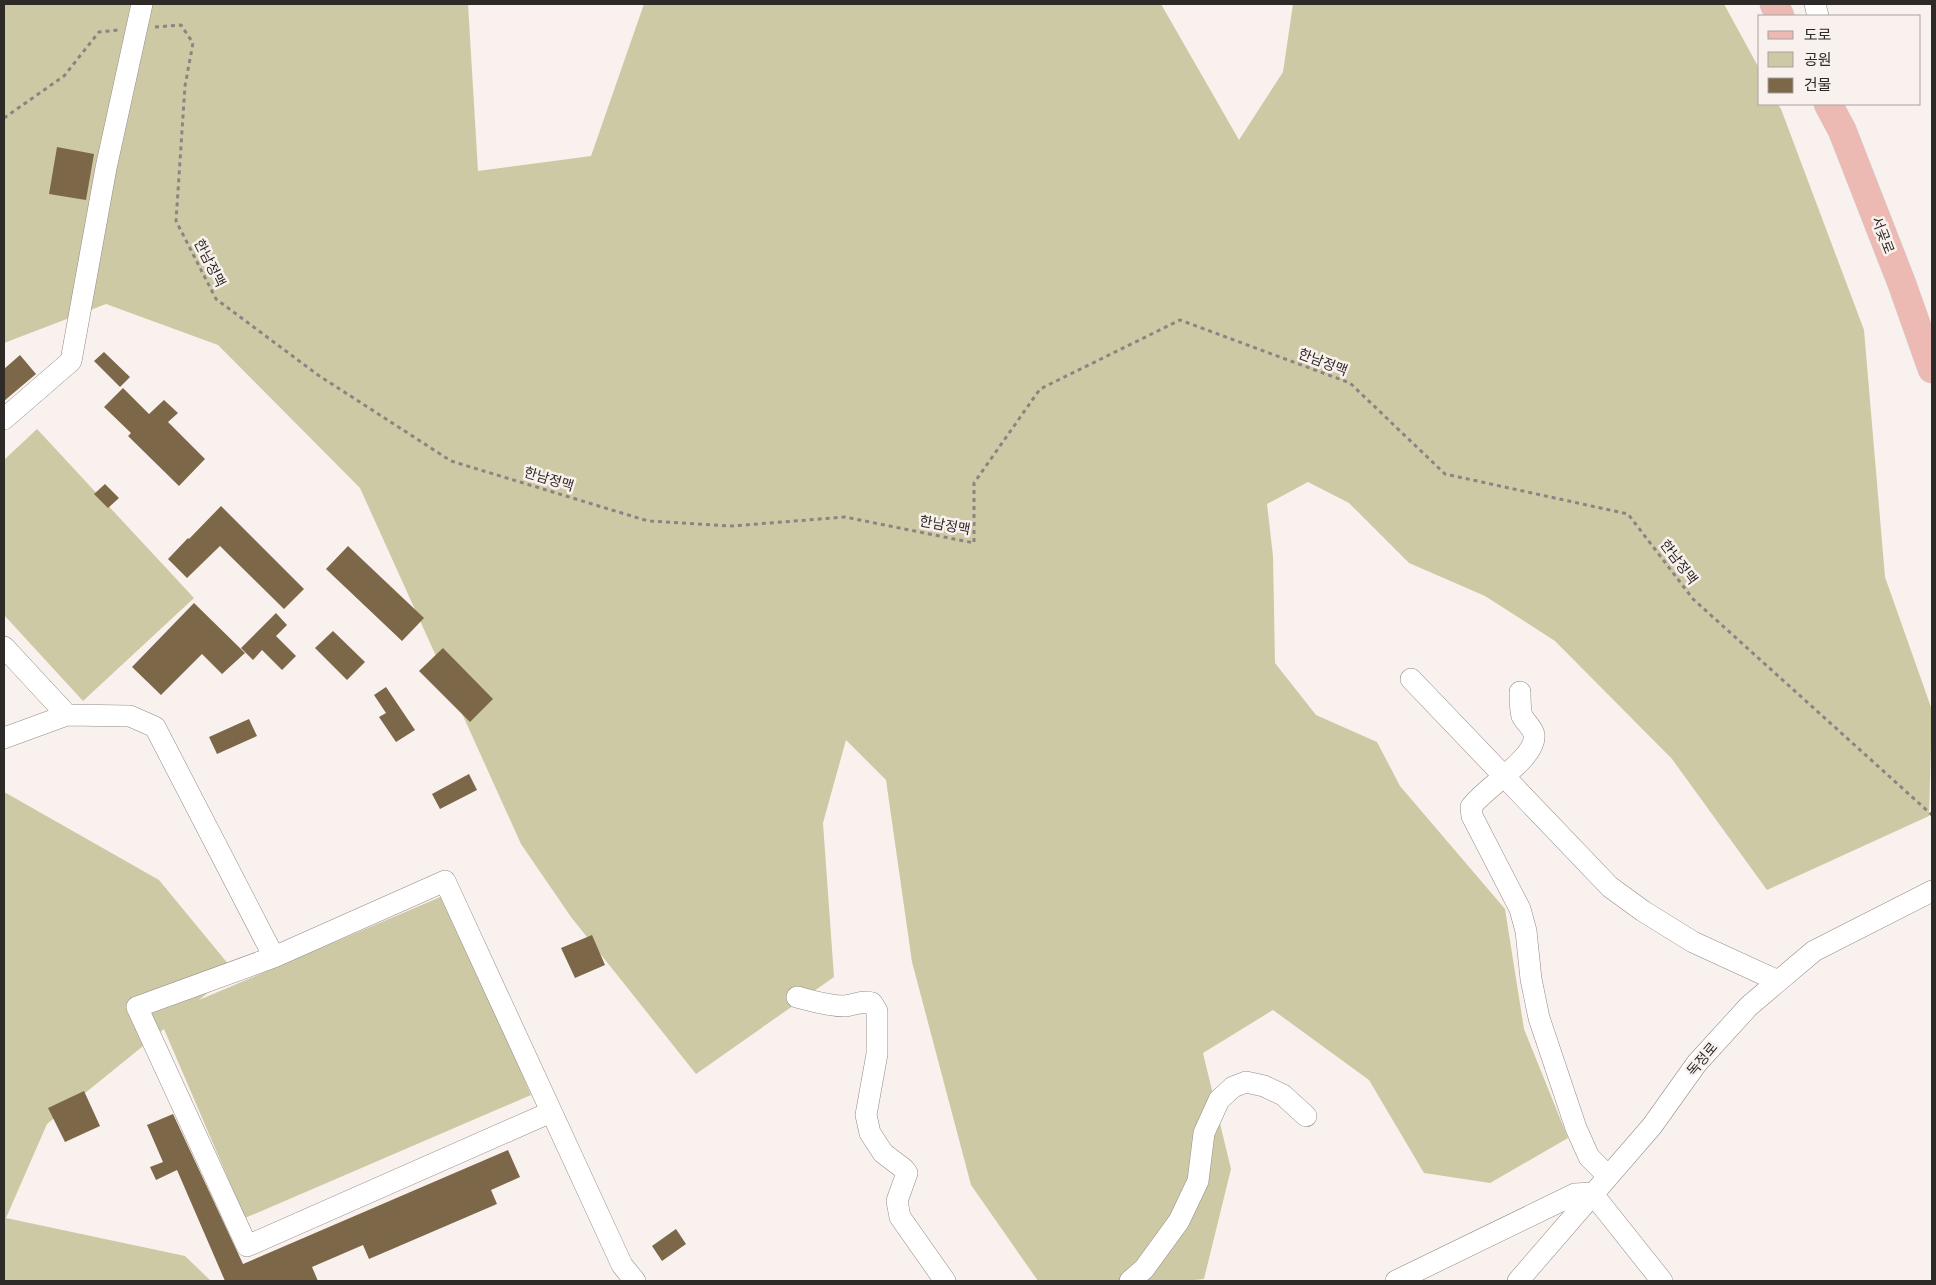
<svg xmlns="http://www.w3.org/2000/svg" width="1936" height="1285" viewBox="0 0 1936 1285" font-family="Barlow,'Noto Sans KR',sans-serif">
<rect width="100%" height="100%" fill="#f9f1ed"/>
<path fill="#cec9a5" d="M 4,4 L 468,4 L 478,171 L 591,156 L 644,4 L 1161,4 L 1239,140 L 1283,72 L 1293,4 L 1724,4 L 1760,70 L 1760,104 L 1778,104 L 1781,109 L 1864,330 L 1885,577 L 1932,710 L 1929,816 L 1767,890 L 1672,759 L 1555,641 L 1485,596 L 1409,563 L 1349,503 L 1308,482 L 1267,504 L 1273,556 L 1275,663 L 1316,715 L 1377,742 L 1400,786 L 1505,909 L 1524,1029 L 1568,1138 L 1490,1183 L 1424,1173 L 1369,1080 L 1273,1010 L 1203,1053 L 1231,1169 L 1204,1279 L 1185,1281 L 1038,1281 L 971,1185 L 912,962 L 886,780 L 846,740 L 823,823 L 834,977 L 696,1074 L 571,917 L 521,844 L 360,488 L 218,345 L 106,304 L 4,343 Z
M 37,429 L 194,598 L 83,701 L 4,615 L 4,460 Z
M 6,793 L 159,880 L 234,971 L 199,1000 L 445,895 L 531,1095 L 245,1218 L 164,1029 L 47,1124 L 6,1218 L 185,1256 L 211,1281 L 4,1281 L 4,794 Z"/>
<path fill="#7c6749" d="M 57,147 L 94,154 L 86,200 L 49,194 Z
M 104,352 L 130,377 L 120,387 L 94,361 Z
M 20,355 L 36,374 L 4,401 L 4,369 Z
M 123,388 L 149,414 L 164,400 L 178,413 L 168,422 L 205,459 L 179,486 L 128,436 L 131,433 L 104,407 Z
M 105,484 L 119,498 L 108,508 L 94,494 Z
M 221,506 L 304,589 L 284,609 L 220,546 L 187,578 L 168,559 L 188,538 L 189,539 Z
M 348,546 L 424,618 L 402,641 L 326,569 Z
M 194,603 L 245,653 L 222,674 L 202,654 L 161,695 L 132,667 Z
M 276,613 L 287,625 L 276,636 L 296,656 L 282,670 L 262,650 L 253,660 L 241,648 Z
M 333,631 L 365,662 L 347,680 L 315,648 Z
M 443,648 L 493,699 L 470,722 L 419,671 Z
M 386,687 L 415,730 L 396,742 L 379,717 L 386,713 L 374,695 Z
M 249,719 L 257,736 L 217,754 L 209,737 Z
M 469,774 L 477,790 L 440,809 L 432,794 Z
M 592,935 L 605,965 L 575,978 L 561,948 Z
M 84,1091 L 100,1126 L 65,1142 L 48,1108 Z
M 173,1114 L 243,1264 L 508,1150 L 520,1177 L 491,1190 L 497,1204 L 369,1259 L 363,1245 L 312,1267 L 318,1281 L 225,1281 L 177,1170 L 156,1180 L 150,1167 L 163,1162 L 147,1125 Z
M 676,1229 L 686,1244 L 662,1261 L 652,1246 Z"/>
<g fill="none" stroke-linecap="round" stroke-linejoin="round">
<g stroke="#938b87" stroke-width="22">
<path id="minor" d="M 1815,4 L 1818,16
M 4,419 L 71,361 L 106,168 L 142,4
M 4,647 L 67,715
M 1411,679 L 1610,887 L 1643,911 L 1693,942 L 1778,981
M 1520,692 C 1520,699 1520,709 1522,716 C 1525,722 1533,728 1534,735 C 1537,758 1484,788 1471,807 L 1472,816 L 1520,909 L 1526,931 L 1531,979 L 1539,1018 L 1576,1128 L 1589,1157 L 1608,1176
M 4,738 L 67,715 L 130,716 L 155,727 L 274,957
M 797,997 C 813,1001 828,1006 845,1006 C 854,1005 863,1000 872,1003 L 877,1011 L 877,1054 L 866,1115 L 870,1133 L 883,1153 L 904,1169 L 907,1173 L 897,1201 L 900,1217 L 945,1281
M 551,1112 L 247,1246 L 137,1007 L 274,957 L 445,881 L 622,1265 L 635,1281
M 1592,1193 L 1662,1281
M 1130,1281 L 1144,1269 L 1179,1221 L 1198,1181 L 1204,1133 L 1219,1100 L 1233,1087 L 1246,1082 L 1264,1086 L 1283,1095 L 1306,1116
M 1396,1281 L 1575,1194 L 1592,1193
M 1518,1281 L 1652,1126 L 1697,1063 L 1749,1006 L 1814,951 L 1932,891"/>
</g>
<g stroke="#d1d0d0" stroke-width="29">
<path id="major" d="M 1774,4 L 1780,16
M 1828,104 L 1842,130 L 1902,284 L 1932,369"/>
</g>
<path stroke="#8a8582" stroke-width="3" stroke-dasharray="4 4" stroke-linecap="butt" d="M 155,27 L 181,25 L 193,43 L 185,86 L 176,221 L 216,299 L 318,375 L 451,461 L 648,521 L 732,526 L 845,517 L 974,543 L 974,483 L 1040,389 L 1180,320 L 1350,383 L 1445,474 L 1628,514 L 1693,599 L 1932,815
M 4,118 L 64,76 L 99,32 L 118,30"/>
<use href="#minor" stroke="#fff" stroke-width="21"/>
<use href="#major" stroke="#edb9b3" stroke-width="28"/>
</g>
<g text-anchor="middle" stroke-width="5" stroke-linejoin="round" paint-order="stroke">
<g font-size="14" fill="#2d2a28" stroke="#f9f1ed">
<text transform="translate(1883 235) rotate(69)" y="5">서곶로</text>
<text transform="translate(210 263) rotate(63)" y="5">한남정맥</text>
<text transform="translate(1323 362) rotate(21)" y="5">한남정맥</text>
<text transform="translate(549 479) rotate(17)" y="5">한남정맥</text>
<text transform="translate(945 525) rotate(10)" y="5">한남정맥</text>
<text transform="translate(1679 562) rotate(53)" y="5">한남정맥</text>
<text transform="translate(1702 1059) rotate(-50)" y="5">독정로</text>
</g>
</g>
<rect width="1936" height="1285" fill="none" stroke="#2d2a28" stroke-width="10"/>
<rect x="1758" y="15" width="162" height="90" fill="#f9f1ed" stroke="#a7a19e"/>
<rect x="1768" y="31" width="25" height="8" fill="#edb9b3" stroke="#a7a19e"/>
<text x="1804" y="40" font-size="15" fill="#2d2a28">도로</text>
<rect x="1768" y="52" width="25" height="15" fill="#cec9a5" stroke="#a7a19e"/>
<text x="1804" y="65" font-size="15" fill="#2d2a28">공원</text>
<rect x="1768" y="78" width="25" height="15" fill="#7c6749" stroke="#a7a19e"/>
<text x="1804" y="90" font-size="15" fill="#2d2a28">건물</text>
</svg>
